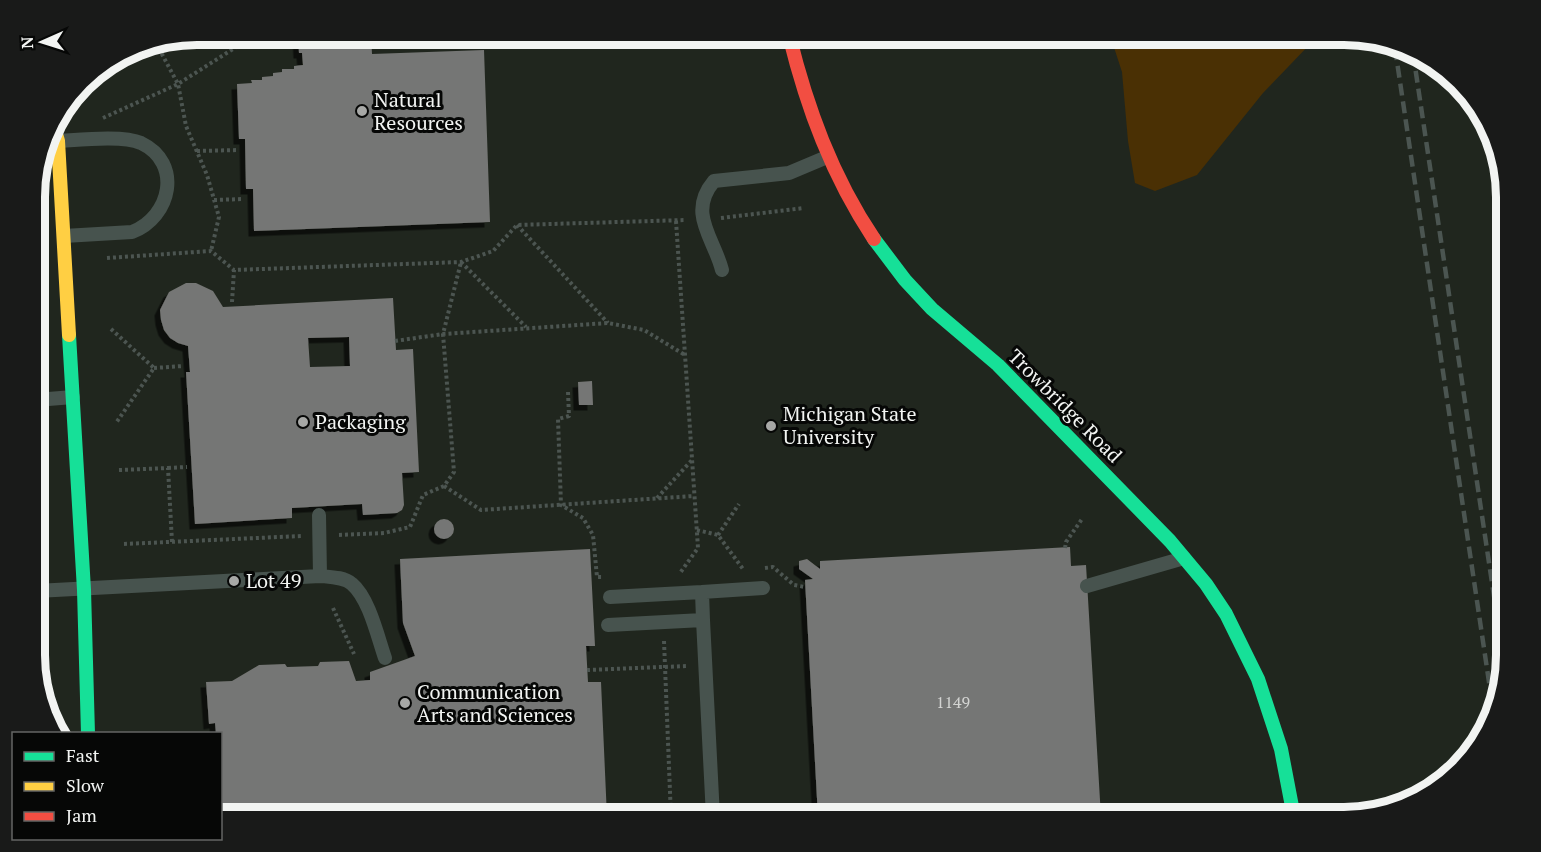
<svg xmlns="http://www.w3.org/2000/svg" width="1541" height="852" viewBox="0 0 1541 852" font-family="'PT Serif',serif">
<defs>
<filter id="shadow"><feDropShadow dx="-5.5" dy="5.5" stdDeviation="0" flood-color="#0009"/></filter>
</defs>
<rect width="100%" height="100%" fill="#1b1c1a"/>
<path fill="#20261e" d="M 197,35 L 1344,35 L 1425,56 L 1479,107 L 1506,186 L 1506,665 L 1485,736 L 1434,790 L 1354,817 L 221,817 L 220,734 L 58,733 L 36,676 L 36,176 L 51,125 L 90,75 L 135,47 Z"/>
<path fill="#4a3004" d="M 1110,35 L 1314,35 L 1312,42 L 1263,93 L 1197,175 L 1155,191 L 1135,183 L 1128,141 L 1122,72 Z"/>
<path fill="#757674" fill-rule="evenodd" filter="url(#shadow)" d="M 298,35 L 371,35 L 372,54 L 484,50 L 490,222 L 254,231 L 253,189 L 246,189 L 245,139 L 239,139 L 237,84 L 252,83 L 251,80 L 262,80 L 262,77 L 273,76 L 273,73 L 282,72 L 282,69 L 294,69 L 294,66 L 303,65 L 302,53 L 299,53 Z
M 186,283 L 196,283 L 213,291 L 223,307 L 393,298 L 396,350 L 413,349 L 419,472 L 402,473 L 404,505 L 402,510 L 397,513 L 363,515 L 362,504 L 292,508 L 292,518 L 195,524 L 186,372 L 190,372 L 188,346 L 178,343 L 170,338 L 164,330 L 161,320 L 160,310 L 169,292 ZM 349,337 L 350,366 L 310,367 L 308,338 Z
M 592,381 L 593,405 L 579,405 L 578,382 Z
M434 529a10 10 0 1 1 20 0a10 10 0 1 1-20 0Z
M 1070,547 L 1071,566 L 1086,565 L 1101,817 L 818,817 L 805,580 L 813,579 L 799,569 L 799,561 L 807,559 L 820,569 L 820,561 Z
M 590,549 L 595,646 L 586,646 L 588,682 L 601,682 L 607,817 L 220,817 L 220,734 L 216,734 L 215,723 L 209,724 L 206,682 L 232,681 L 259,665 L 285,664 L 287,667 L 318,666 L 320,662 L 349,661 L 356,681 L 370,680 L 370,672 L 415,656 L 403,623 L 400,559 Z"/>
<g fill="none" stroke-linecap="round" stroke-linejoin="round">
<path stroke="#4c5551" stroke-width="4" stroke-dasharray="3 3" stroke-linecap="butt" d="M 156,43 L 178,84 L 186,126 L 207,175 L 219,217 L 211,251
M 103,118 L 178,84 L 255,35
M 197,151 L 239,150
M 214,200 L 244,199
M 721,218 L 804,208
M 676,221 L 698,548 L 680,573
M 517,225 L 608,323
M 107,258 L 211,251 L 234,270 L 461,262 L 493,251 L 517,225 L 686,220
M 461,262 L 526,327
M 232,302 L 234,270
M 111,329 L 154,368 L 116,423
M 395,341 L 443,334 L 608,323 L 644,330 L 685,355
M 154,368 L 183,366
M 568,392 L 569,416 L 558,419 L 561,505 L 583,518 L 593,535 L 597,577 L 604,577
M 168,468 L 187,467
M 119,470 L 168,468 L 172,542
M 444,486 L 481,510 L 694,496
M 657,498 L 692,460
M 697,530 L 718,535 L 743,569
M 339,535 L 384,533 L 410,527 L 423,495 L 444,486 L 454,472 L 443,334 L 461,262
M 718,535 L 739,504
M 124,544 L 301,536
M 1065,548 L 1066,542 L 1082,519
M 765,568 L 773,567 L 794,585 L 805,587
M 333,608 L 354,654
M 664,641 L 671,817
M 587,670 L 687,666"/>
<path stroke="#47534e" stroke-width="14" d="M 58,141 C 78,140 123,135 141,143 C 183,163 171,217 132,232 L 64,236
M 722,270 C 714,238 687,213 714,181 L 789,173 L 827,157
M 36,400 L 73,397
M 319,515 L 320,576
M 1087,586 L 1184,558
M 36,591 L 320,576 C 331,577 344,577 352,584 C 369,598 378,638 385,658
M 610,597 L 702,592
M 703,620 L 702,592 L 763,588
M 608,625 L 703,620 L 713,817"/>
<path stroke="#16e098" stroke-width="14" d="M 874,239 L 905,280 L 932,309 L 998,365 L 1170,541 L 1206,584 L 1226,614 L 1258,679 L 1281,749 L 1294,817
M 69,335 L 84,590 L 88,734
M 36,646 L 38,681"/>
<path stroke="#ffcf43" stroke-width="14" d="M 53,124 L 58,141 L 69,335"/>
<path stroke="#f24e42" stroke-width="14" d="M 789,35 C 807,108 832,176 874,239"/>
<path stroke="#4b5551" stroke-width="4.5" stroke-dasharray="12 6" stroke-linecap="butt" d="M 1395,48 L 1493,709
M 1413,53 L 1505,670"/>
</g>
<g fill="#a7a8a6" stroke="#060706" stroke-width="2">
<circle cx="362" cy="111" r="6"/>
<circle cx="303" cy="422" r="6"/>
<circle cx="771" cy="426" r="6"/>
<circle cx="234" cy="581" r="6"/>
<circle cx="405" cy="703" r="6"/>
</g>
<g text-anchor="middle" stroke-width="6" stroke-linejoin="round" paint-order="stroke">
<g font-size="16" fill="#d3d4d2">
<text x="953" y="708">1149</text>
</g>
<g font-size="20" fill="#f2f4f2" stroke="#060706" text-anchor="start">
<text x="374" y="107">Natural<tspan x="374" dy="23">Resources</tspan></text>
<text x="783" y="421">Michigan State<tspan x="783" dy="23">University</tspan></text>
<text x="315" y="429">Packaging</text>
<text x="246" y="588">Lot 49</text>
<text x="417" y="699">Communication<tspan x="417" dy="23">Arts and Sciences</tspan></text>
</g>
<g font-size="20" fill="#f2f4f2" stroke="#060706">
<text transform="translate(1065 406) rotate(45)" y="7">Trowbridge Road</text>
</g>
</g>
<path d="M0 0H1541V852H0ZM197 45H1344A152 152 0 0 1 1496 197V655A152 152 0 0 1 1344 807H197A152 152 0 0 1 45 655V197A152 152 0 0 1 197 45Z" fill="#191a19" fill-rule="evenodd"/>
<path fill="none" stroke="#f2f4f2" stroke-width="8" d="M197 45H1344A152 152 0 0 1 1496 197V655A152 152 0 0 1 1344 807H197A152 152 0 0 1 45 655V197A152 152 0 0 1 197 45Z"/>
<rect x="12" y="732" width="210" height="108" fill="#060706" stroke="#646664" stroke-width="1.5"/>
<rect x="24" y="752" width="30" height="9" fill="#16e098" stroke="#646664" stroke-width="1.5"/>
<text x="66" y="762" font-size="18" fill="#f2f4f2">Fast</text>
<rect x="24" y="782" width="30" height="9" fill="#ffcf43" stroke="#646664" stroke-width="1.5"/>
<text x="66" y="792" font-size="18" fill="#f2f4f2">Slow</text>
<rect x="24" y="812" width="30" height="9" fill="#f24e42" stroke="#646664" stroke-width="1.5"/>
<text x="66" y="822" font-size="18" fill="#f2f4f2">Jam</text>
<g transform="translate(42 42) rotate(267)" stroke="#060706" stroke-width="4.5" paint-order="stroke">
<path d="M0-4.5L10 22L0 15L-10 22Z" fill="#f2f4f2"/>
<text y="-9" font-size="16" font-weight="bold" text-anchor="middle" fill="#f2f4f2">N</text>
</g>
</svg>
